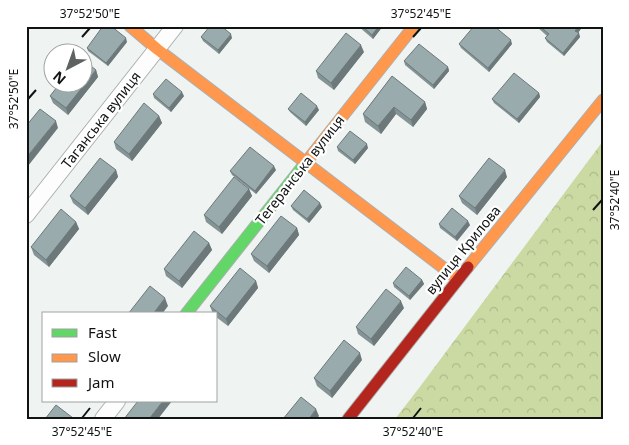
<svg xmlns="http://www.w3.org/2000/svg" width="629" height="445" viewBox="0 0 629 445" font-family="'Noto Sans',sans-serif">
<defs>
<pattern id="forest-crowns" width="20" height="18" patternUnits="userSpaceOnUse" patternTransform="scale(1.25)"><rect width="20" height="18" fill="#cbdaa2"/><path d="M2 6a3 3 0 1 1 6 0M12 15a3 3 0 1 1 6 0" fill="none" stroke="#adba8a"/></pattern>
</defs>
<rect width="100%" height="100%" fill="#eff4f3"/>
<path fill="url(#forest-crowns)" d="M 603,141 L 603,419 L 395,419 L 419,388 Z"/>
<g fill="none" stroke-linecap="round" stroke-linejoin="round">
<g stroke="#adb0b0" stroke-width="18">
<path id="street" d="M 26,215 L 175,26
M 103,419 L 117,401"/>
</g>
<g stroke="#adb0b0" stroke-width="13">
<path id="fast" d="M 186,314 L 307,161"/>
</g>
<g stroke="#adb0b0" stroke-width="13">
<path id="slow" d="M 130,26 L 157,49 L 458,279
M 307,161 L 414,26
M 468,267 L 603,100"/>
</g>
<g stroke="#adb0b0" stroke-width="13">
<path id="jam" d="M 348,419 L 468,267"/>
</g>
<use href="#street" stroke="#fdfdfd" stroke-width="16"/>
<use href="#fast" stroke="#63d668" stroke-width="11"/>
<use href="#slow" stroke="#ff974d" stroke-width="11"/>
<use href="#jam" stroke="#b3261e" stroke-width="11"/>
</g>
<path fill="#849395" d="M 358,26 L 383,26 L 373,39 Z
M 536,26 L 583,26 L 578,33 L 580,37 L 564,56 L 547,42 L 545,38 L 547,36 Z
M 201,37 L 232,38 L 219,54 L 203,41 Z
M 127,42 L 108,66 L 88,51 L 87,48 Z
M 459,44 L 512,44 L 489,72 L 461,48 Z
M 364,52 L 334,90 L 318,78 L 316,71 Z
M 404,61 L 448,67 L 449,71 L 434,89 L 405,65 Z
M 96,70 L 98,77 L 68,115 L 53,103 L 50,96 Z
M 392,76 L 425,102 L 427,109 L 413,127 L 396,114 L 381,134 L 365,122 L 363,114 Z
M 539,93 L 540,97 L 519,123 L 494,103 L 492,99 Z
M 153,94 L 184,96 L 171,112 L 154,98 Z
M 288,109 L 319,110 L 306,126 L 290,112 Z
M 159,116 L 162,123 L 132,161 L 116,149 L 114,142 Z
M 337,147 L 368,148 L 355,164 L 338,151 Z
M 116,170 L 118,177 L 88,215 L 73,203 L 70,196 Z
M 276,170 L 256,194 L 232,175 L 230,171 Z
M 507,177 L 477,215 L 462,203 L 459,196 Z
M 249,189 L 252,196 L 222,234 L 206,222 L 204,215 Z
M 291,206 L 322,207 L 309,223 L 293,210 Z
M 76,222 L 79,229 L 49,267 L 34,255 L 31,247 Z
M 439,224 L 470,225 L 457,241 L 440,228 Z
M 297,228 L 299,235 L 269,273 L 254,261 L 251,254 Z
M 209,243 L 212,250 L 182,288 L 166,276 L 164,269 Z
M 422,280 L 424,284 L 410,300 L 394,287 L 393,283 Z
M 256,281 L 258,288 L 228,326 L 216,317 L 216,314 L 213,314 L 210,306 Z
M 404,308 L 374,346 L 358,334 L 356,327 Z
M 362,360 L 332,398 L 317,386 L 314,378 Z"/>
<path fill="#6c7879" d="M 379,26 L 383,26 L 373,39 L 372,35 Z
M 579,26 L 583,26 L 577,34 L 575,31 Z
M 579,33 L 580,37 L 564,56 L 563,53 Z
M 231,34 L 232,38 L 219,54 L 218,50 Z
M 126,38 L 127,42 L 108,66 L 106,63 Z
M 511,40 L 512,44 L 489,72 L 488,68 Z
M 361,45 L 364,52 L 334,90 L 331,83 Z
M 448,67 L 449,71 L 434,89 L 433,85 Z
M 96,70 L 98,77 L 68,115 L 66,108 Z
M 182,92 L 184,96 L 171,112 L 169,108 Z
M 539,93 L 540,97 L 519,123 L 517,119 Z
M 425,102 L 427,109 L 413,127 L 411,120 Z
M 317,106 L 319,110 L 306,126 L 305,122 Z
M 394,107 L 396,114 L 381,134 L 378,126 Z
M 159,116 L 162,123 L 132,161 L 129,154 Z
M 56,121 L 58,128 L 28,166 L 26,158 Z
M 367,144 L 368,148 L 355,164 L 353,160 Z
M 274,166 L 276,170 L 256,194 L 255,191 Z
M 116,170 L 118,177 L 88,215 L 85,208 Z
M 505,170 L 507,177 L 477,215 L 475,208 Z
M 249,189 L 252,196 L 222,234 L 219,227 Z
M 320,203 L 322,207 L 309,223 L 307,219 Z
M 468,221 L 470,225 L 457,241 L 455,237 Z
M 76,222 L 79,229 L 49,267 L 46,260 Z
M 297,228 L 299,235 L 269,273 L 267,266 Z
M 209,243 L 212,250 L 182,288 L 179,281 Z
M 26,279 L 29,286 L 26,290 Z
M 422,280 L 424,284 L 410,300 L 409,296 Z
M 256,281 L 258,288 L 228,326 L 226,319 Z
M 165,298 L 168,306 L 162,314 L 153,314 Z
M 401,301 L 404,308 L 374,346 L 371,339 Z
M 360,353 L 362,360 L 332,398 L 330,391 Z
M 163,401 L 172,401 L 158,419 L 149,419 Z
M 316,409 L 319,416 L 317,419 L 309,419 Z"/>
<path fill="#9aabad" stroke="#6c7879" d="M 103,26 L 111,26 L 126,38 L 106,63 L 87,48 Z
M 210,26 L 221,26 L 231,34 L 218,50 L 201,37 Z
M 362,26 L 379,26 L 372,35 Z
M 474,26 L 494,26 L 511,40 L 488,68 L 459,44 Z
M 539,26 L 579,26 L 575,31 L 579,33 L 563,53 L 545,38 L 549,34 Z
M 346,33 L 361,45 L 331,83 L 316,71 Z
M 419,44 L 448,67 L 433,85 L 404,61 Z
M 82,59 L 96,70 L 66,108 L 50,96 L 61,82 L 82,82 Z
M 514,73 L 539,93 L 517,119 L 492,99 Z
M 392,76 L 425,102 L 411,120 L 394,107 L 378,126 L 363,114 Z
M 166,79 L 182,92 L 169,108 L 153,94 Z
M 301,93 L 317,106 L 305,122 L 288,109 Z
M 144,103 L 159,116 L 129,154 L 114,142 Z
M 40,109 L 56,121 L 26,158 L 26,126 Z
M 350,131 L 367,144 L 353,160 L 337,147 Z
M 250,147 L 274,166 L 255,191 L 230,171 Z
M 100,158 L 116,170 L 85,208 L 70,196 Z
M 489,158 L 505,170 L 475,208 L 459,196 Z
M 234,177 L 249,189 L 219,227 L 204,215 Z
M 304,190 L 320,203 L 307,219 L 291,206 Z
M 452,208 L 468,221 L 455,237 L 439,224 Z
M 61,209 L 76,222 L 46,260 L 31,247 Z
M 281,216 L 297,228 L 267,266 L 251,254 Z
M 194,231 L 209,243 L 179,281 L 164,269 Z
M 406,267 L 422,280 L 409,296 L 393,283 Z
M 240,268 L 256,281 L 226,319 L 210,306 Z
M 150,286 L 165,298 L 153,314 L 128,314 Z
M 386,289 L 401,301 L 371,339 L 356,327 Z
M 344,340 L 360,353 L 330,391 L 314,378 Z
M 301,397 L 316,409 L 309,419 L 283,419 Z
M 138,401 L 163,401 L 149,419 L 124,419 Z
M 56,405 L 73,418 L 72,419 L 45,419 Z"/>
<path fill="none" stroke="#101312" stroke-width="2" d="M 82,37 L 90,28M 413,37 L 421,28M 28,99 L 36,90M 593,210 L 602,200M 82,418 L 90,408M 413,418 L 421,408"/>
<g text-anchor="middle" stroke-width="4.5" stroke-linejoin="round" paint-order="stroke">
<g font-size="14" fill="#101312" stroke="#fff">
<text transform="translate(101 120) rotate(-52)" y="5">Таганська вулиця</text>
<text transform="translate(300 170) rotate(-52)" y="5">Тегеранська вулиця</text>
<text transform="translate(463 250) rotate(-51)" y="5">вулиця Крилова</text>
</g>
</g>
<rect width="629" height="445" fill="none" stroke="#ffffff" stroke-width="55"/>
<rect x="42" y="312" width="175" height="90" fill="#ffffff" stroke="#9fa1a0"/>
<rect x="52" y="329" width="25" height="8" fill="#63d668" stroke="#9fa1a0"/>
<text x="88" y="338" font-size="15" fill="#101312">Fast</text>
<rect x="52" y="354" width="25" height="8" fill="#ff974d" stroke="#9fa1a0"/>
<text x="88" y="362" font-size="15" fill="#101312">Slow</text>
<rect x="52" y="379" width="25" height="8" fill="#b3261e" stroke="#9fa1a0"/>
<text x="88" y="388" font-size="15" fill="#101312">Jam</text>
<g transform="translate(68 68) rotate(221)"><circle r="24" fill="#ffffff" stroke="#9fa1a0"/>
<path d="M0-4L9 19L0 12L-9 19Z" fill="#5e6261"/>
<text y="-8" font-size="14" font-weight="bold" text-anchor="middle" fill="#101312">N</text>
</g>
<rect x="28" y="28" width="574" height="390" fill="none" stroke="#101312" stroke-width="2"/>
<g font-size="12" text-anchor="middle" fill="#101312">
<text x="90" y="18">37°52'50"E</text>
<text x="421" y="18">37°52'45"E</text>
<text transform="translate(14 99) rotate(-90)" y="4">37°52'50"E</text>
<text transform="translate(615 200) rotate(-90)" y="4">37°52'40"E</text>
<text x="82" y="436">37°52'45"E</text>
<text x="413" y="436">37°52'40"E</text>
</g>
</svg>
